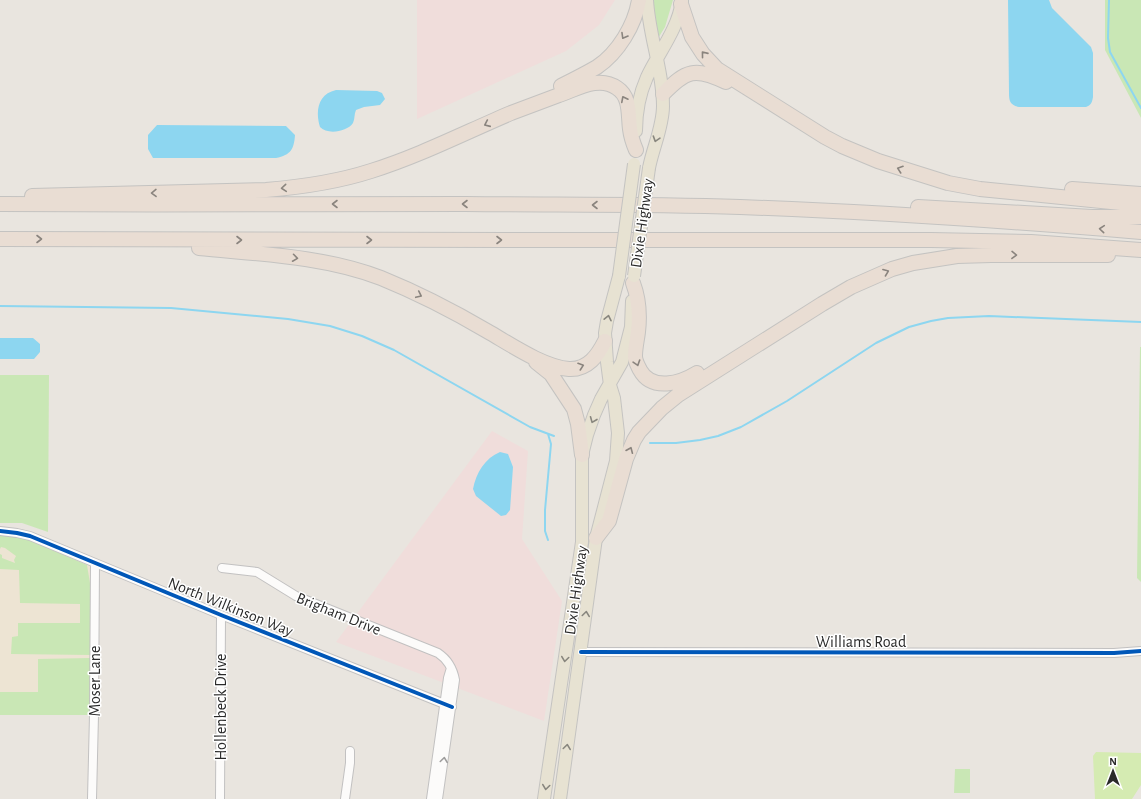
<svg xmlns="http://www.w3.org/2000/svg" width="1141" height="799" viewBox="0 0 1141 799" font-family="'Alegreya Sans',sans-serif">
<rect width="100%" height="100%" fill="#e9e5df"/>
<path fill="#ede4d3" d="M 0,531 L 95,563 L 94,715 L 0,715 Z"/>
<path fill="#f0dddb" d="M 417,0 L 615,0 L 599,25 L 566,51 L 417,119 Z
M 492,431 L 528,451 L 522,539 L 562,601 L 544,721 L 336,642 Z"/>
<path fill="#c9e7b5" d="M 654,0 L 673,0 L 665,27 L 657,40 L 654,25 Z
M 1105,0 L 1141,0 L 1141,118 L 1105,50 Z
M 1140,347 L 1141,347 L 1141,582 L 1137,578 Z
M 0,375 L 49,375 L 48,532 L 22,523 L 0,523 Z
M 0,535 L 15,536 L 29,540 L 87,565 L 90,583 L 90,655 L 11,654 L 12,637 L 18,636 L 18,623 L 80,623 L 80,604 L 20,603 L 19,570 L 0,569 L 0,554 L 2,555 L 2,558 L 15,563 L 14,560 L 16,556 L 5,548 L 1,547 L 0,549 Z
M 90,658 L 90,715 L 0,715 L 0,692 L 38,692 L 38,659 Z
M 955,769 L 970,769 L 970,793 L 954,793 Z"/>
<path fill="#d5ebb2" d="M 1096,752 L 1141,753 L 1141,785 L 1132,799 L 1095,799 L 1093,756 Z"/>
<path fill="#8dd6f0" d="M 1008,0 L 1049,0 L 1052,8 L 1091,47 L 1093,53 L 1093,97 C 1092,103 1091,105 1086,107 L 1019,107 C 1010,105 1009,101 1009,93 Z
M 336,90 L 377,91 L 382,93 L 385,99 L 380,105 L 364,107 L 356,110 C 354,114 355,119 353,123 C 347,132 327,135 320,127 C 315,111 318,94 336,90 Z
M 157,125 L 286,126 L 295,135 C 294,149 291,155 276,158 L 153,158 L 148,149 L 148,135 Z
M 0,338 L 33,338 L 40,344 L 40,352 L 34,359 L 0,359 Z
M 500,452 L 508,454 L 513,467 L 510,510 L 506,515 L 501,516 L 476,496 L 473,489 C 476,473 485,458 500,452 Z"/>
<g fill="none" stroke-linecap="round" stroke-linejoin="round">
<path stroke="#8dd6f0" stroke-width="2" d="M 1109,0 L 1108,38 L 1110,52 L 1141,108
M 0,306 L 171,308 L 288,319 L 330,326 L 362,336 L 394,350 L 530,427 L 554,436
M 650,443 L 676,443 L 700,440 L 718,436 L 741,427 L 787,401 L 876,343 L 909,327 L 931,321 L 948,318 L 989,316 L 1141,322
M 548,540 L 545,531 L 545,510 L 551,444 L 548,434"/>
<g stroke="#c2c1c1" stroke-width="10">
<path id="street" d="M 0,531 L 17,533 L 30,536 L 221,615 L 452,707
M 222,568 L 257,572 L 296,596 L 438,653 C 447,659 453,669 455,680 L 438,799
M 581,652 L 1114,653 L 1141,651
M 92,799 L 94,715 L 95,563
M 220,799 L 221,615
M 345,799 L 350,763 L 350,751
M 431,799 L 448,678 L 451,668"/>
</g>
<g stroke="#c4c3c1" stroke-width="14">
<path id="primary" d="M 647,0 C 649,36 663,70 663,106 C 663,127 653,147 649,168
M 636,131 C 636,112 639,95 647,77 C 659,52 678,29 682,1
M 544,799 L 582,542 L 582,455 L 587,435 L 594,415 L 601,399 L 622,362 L 631,327 L 632,301
M 560,799 L 596,538 L 616,461 L 618,433 L 614,398 L 610,385 L 607,362 L 605,333 L 607,321 L 619,276"/>
</g>
<g stroke="#c4c3c1" stroke-width="16">
<path id="highway" d="M 681,4 L 692,37 L 703,54 L 717,69 L 825,137 L 842,146 L 878,161 L 948,183 L 980,189 L 1141,205
M 561,86 C 573,80 585,74 597,67 C 618,53 635,25 639,0
M 663,94 C 686,70 695,67 726,82
M 1072,189 L 1141,194
M 32,196 L 266,190 C 302,187 337,182 371,171 C 419,156 464,133 511,113 C 527,107 543,101 559,95 C 577,89 599,75 617,88 C 631,97 628,115 630,129 C 631,137 633,143 636,150
M 0,204 C 155,205 310,204 465,204 C 557,205 648,204 740,207 C 874,212 1008,221 1141,232
M 918,207 L 1092,217 L 1141,217
M 0,239 L 514,240 L 931,240 L 1031,242 L 1141,250
M 199,248 C 259,254 324,256 381,278 C 418,293 453,311 487,331 C 510,344 543,367 569,369 C 588,370 598,355 605,341
M 633,283 C 639,299 640,315 638,332 C 637,340 635,348 635,356 C 635,361 638,366 640,370 C 652,392 681,383 697,373
M 536,362 L 551,374 L 574,409 L 578,424 L 582,455
M 596,538 L 609,521 L 626,459 L 634,440 L 639,432 L 662,408 L 678,395 L 822,304 L 851,287 L 892,269 L 913,263 L 957,256 L 991,255 L 1108,255"/>
</g>
<use href="#street" stroke="#fcfbfa" stroke-width="8"/>
<use href="#primary" stroke="#e7e2d2" stroke-width="12"/>
<use href="#highway" stroke="#e9ddd3" stroke-width="14"/>
<g stroke="#c4c3c1" stroke-width="14" stroke-linecap="butt">
<path id="primary-bridge" d="M 619,276 L 634,164
M 634,276 L 649,168"/>
</g>
<use href="#primary-bridge" stroke="#e7e2d2" stroke-width="12"/>
<g stroke="#fff" stroke-width="6">
<path id="cycleway" d="M 0,531 L 17,533 L 30,536 L 221,615 L 452,707
M 581,652 L 1114,653 L 1141,651"/>
</g>
<use href="#cycleway" stroke="#0057b8" stroke-width="4"/>
</g>
<defs><path id="oneway-chevron" d="M-2-3.5L2.5 0L-2 3.5" fill="none" stroke-width="1.6" stroke-linecap="round" stroke-linejoin="round"/></defs>
<g stroke="#8a847e">
<use href="#oneway-chevron" transform="translate(624 36) rotate(120)"/>
<use href="#oneway-chevron" transform="translate(704 54) rotate(-129)"/>
<use href="#oneway-chevron" transform="translate(624 99) rotate(-117)"/>
<use href="#oneway-chevron" transform="translate(487 124) rotate(156)"/>
<use href="#oneway-chevron" transform="translate(900 169) rotate(-161)"/>
<use href="#oneway-chevron" transform="translate(284 188) rotate(175)"/>
<use href="#oneway-chevron" transform="translate(154 193) rotate(179)"/>
<use href="#oneway-chevron" transform="translate(335 204) rotate(-180)"/>
<use href="#oneway-chevron" transform="translate(465 204) rotate(-180)"/>
<use href="#oneway-chevron" transform="translate(595 205) rotate(-180)"/>
<use href="#oneway-chevron" transform="translate(1102 229) rotate(-175)"/>
<use href="#oneway-chevron" transform="translate(39 239)"/>
<use href="#oneway-chevron" transform="translate(239 240)"/>
<use href="#oneway-chevron" transform="translate(369 240)"/>
<use href="#oneway-chevron" transform="translate(499 240)"/>
<use href="#oneway-chevron" transform="translate(1014 255) rotate(1)"/>
<use href="#oneway-chevron" transform="translate(295 258) rotate(8)"/>
<use href="#oneway-chevron" transform="translate(886 272) rotate(-21)"/>
<use href="#oneway-chevron" transform="translate(419 295) rotate(25)"/>
<use href="#oneway-chevron" transform="translate(637 363) rotate(72)"/>
<use href="#oneway-chevron" transform="translate(581 366) rotate(-19)"/>
<use href="#oneway-chevron" transform="translate(630 450) rotate(-67)"/>
</g>
<g stroke="#88867e">
<use href="#oneway-chevron" transform="translate(656 139) rotate(108)"/>
<use href="#oneway-chevron" transform="translate(608 318) rotate(-78)"/>
<use href="#oneway-chevron" transform="translate(593 420) rotate(112)"/>
<use href="#oneway-chevron" transform="translate(586 614) rotate(-82)"/>
<use href="#oneway-chevron" transform="translate(565 659) rotate(98)"/>
<use href="#oneway-chevron" transform="translate(567 747) rotate(-82)"/>
<use href="#oneway-chevron" transform="translate(546 787) rotate(98)"/>
</g>
<use stroke="#9e9d9c" href="#oneway-chevron" transform="translate(444 760) rotate(-82)"/>
<g text-anchor="middle" stroke-width="3" stroke-linejoin="round" paint-order="stroke">
<g font-size="16" fill="#2a2a2a" stroke="#fff">
<text transform="translate(641 223) rotate(-82)" y="6">Dixie Highway</text>
<text transform="translate(575 590) rotate(-82)" y="6">Dixie Highway</text>
<text transform="translate(231 606) rotate(22)" y="6">North Wilkinson Way</text>
<text transform="translate(339 613) rotate(22)" y="6">Brigham Drive</text>
<text x="861" y="647">Williams Road</text>
<text transform="translate(94 681) rotate(-90)" y="6">Moser Lane</text>
<text transform="translate(220 707) rotate(-90)" y="6">Hollenbeck Drive</text>
</g>
</g>
<g transform="translate(1113 771)" stroke="#ffffff" stroke-width="3" paint-order="stroke">
<path d="M0-3L7 15L0 10L-7 15Z" fill="#2a2a2a"/>
<text y="-6" font-size="11" font-weight="bold" text-anchor="middle" fill="#2a2a2a">N</text>
</g>
</svg>
